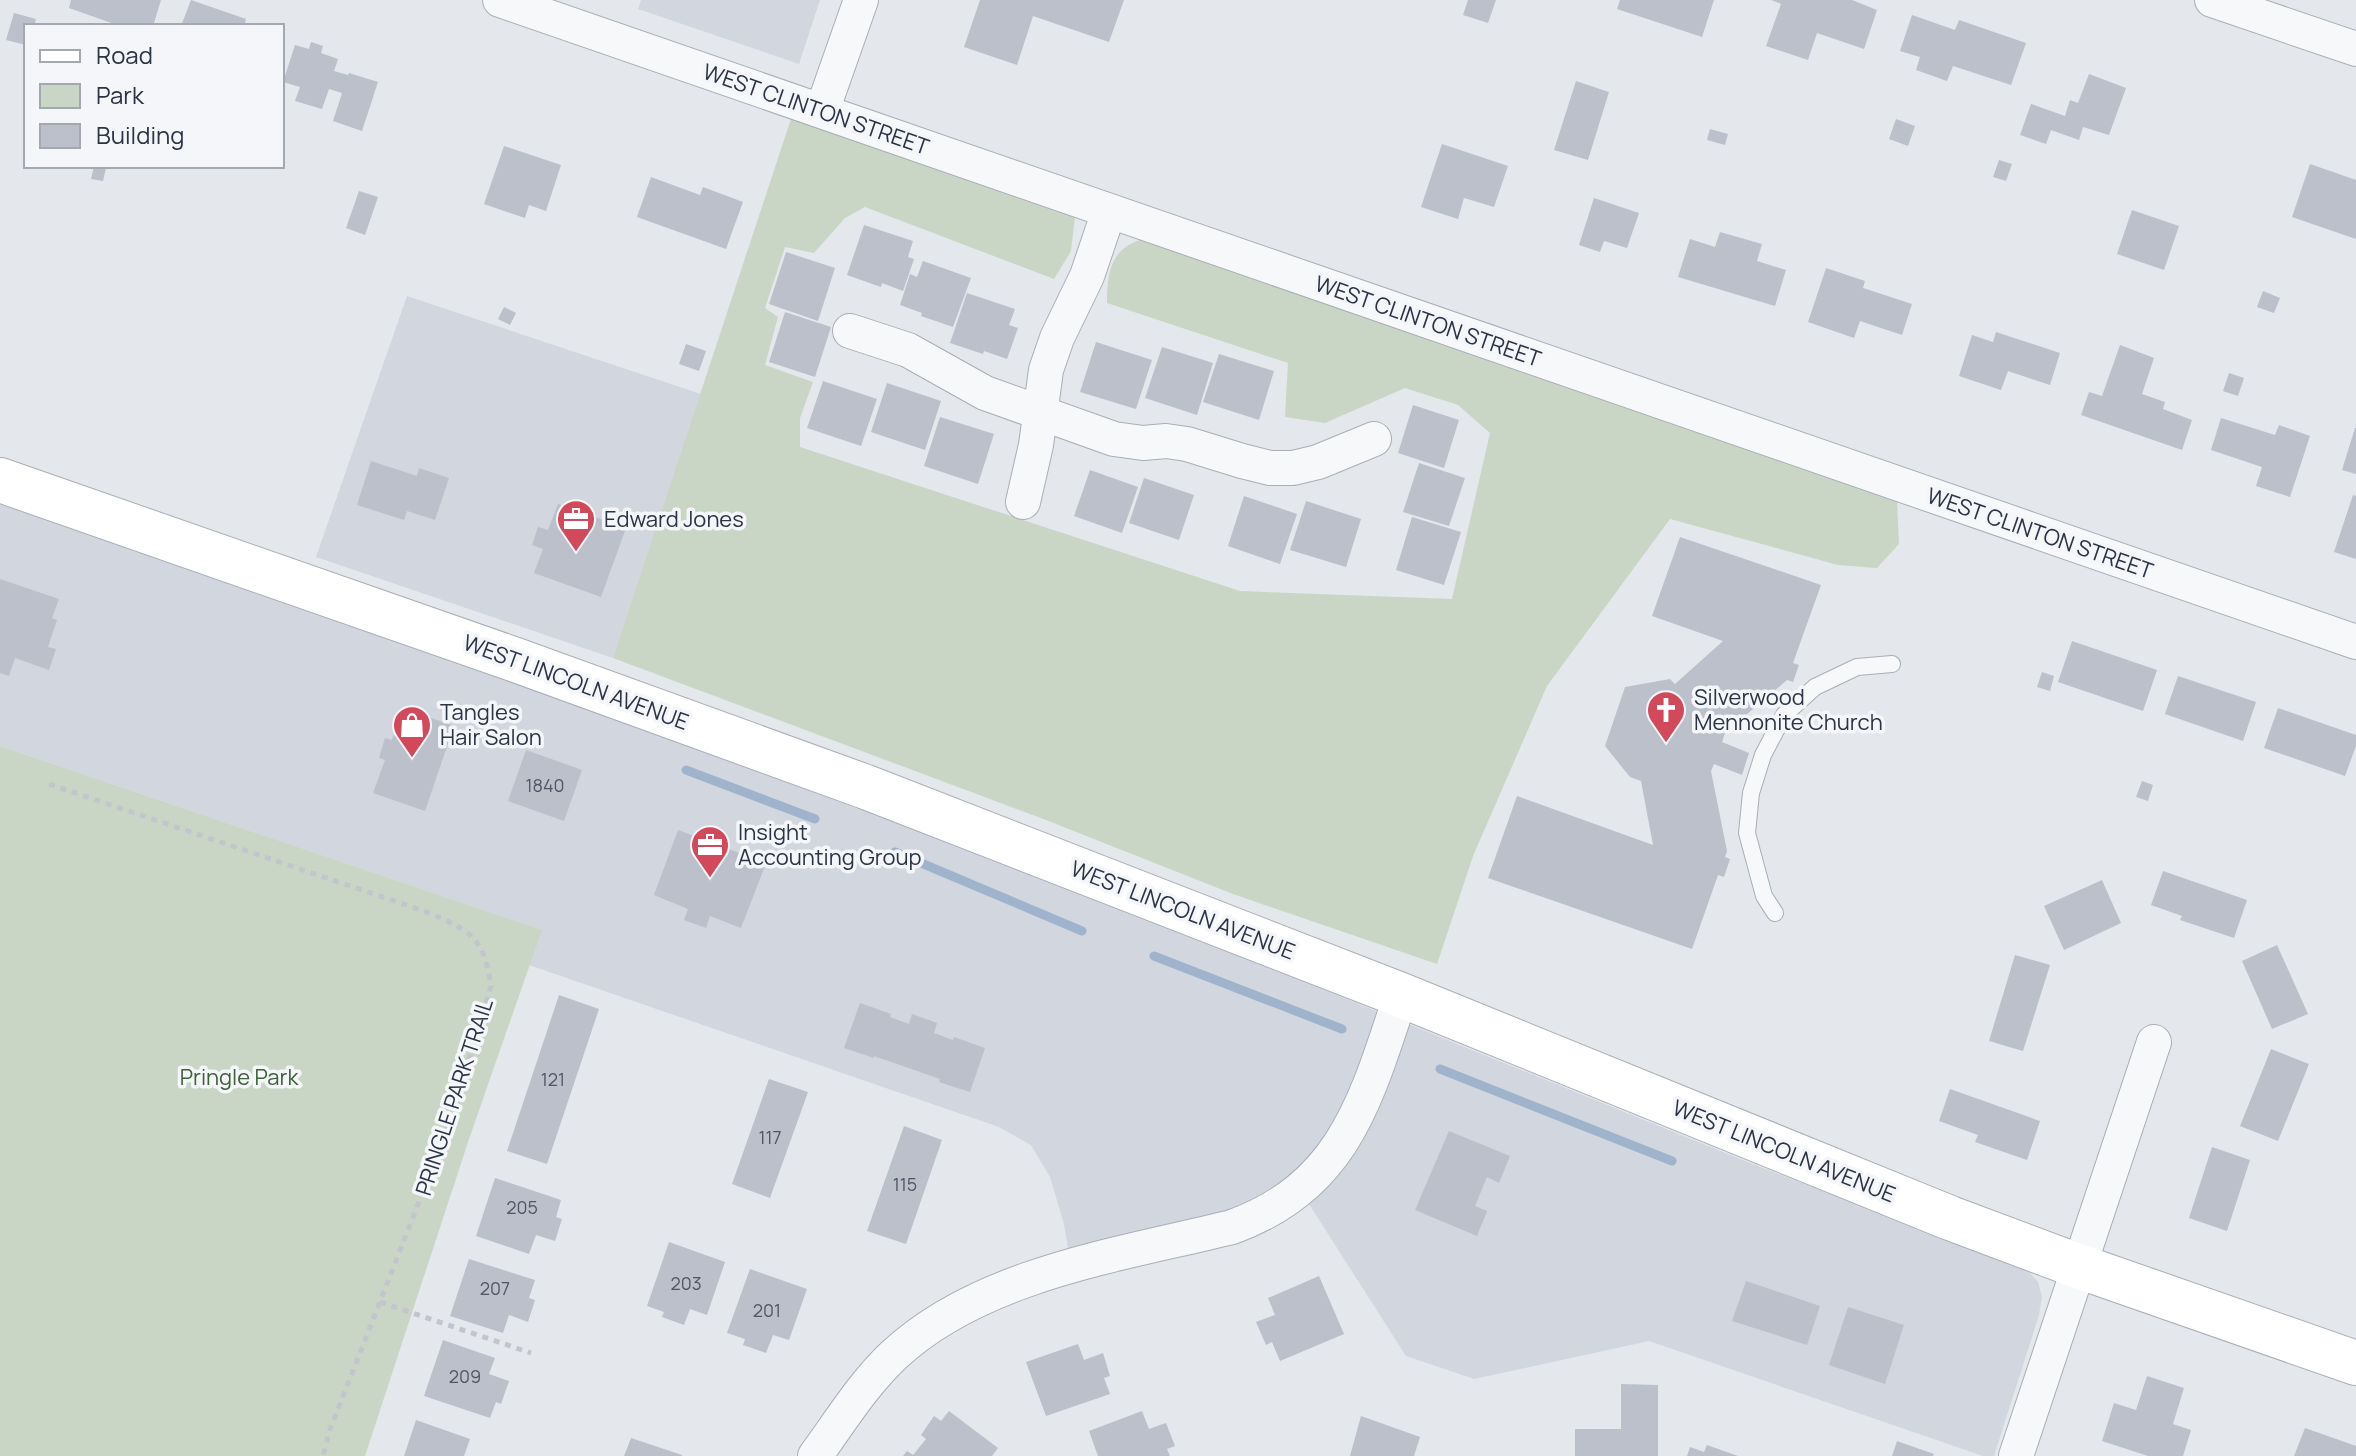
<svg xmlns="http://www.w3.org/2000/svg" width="2356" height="1456" viewBox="0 0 2356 1456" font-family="Manrope,sans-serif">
<rect width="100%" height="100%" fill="#e4e7ec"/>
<path fill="#d2d6de" d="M 641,0 L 820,0 L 799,64 L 638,9 Z
M 407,296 L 701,394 L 613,658 L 316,557 Z
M 0,500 L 773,770 L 956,840 L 1750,1163 L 2017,1265 L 2030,1273 L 2038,1282 L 2042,1297 L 2039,1315 L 1994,1456 L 1983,1456 L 1649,1341 L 1474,1379 L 1406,1356 L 1300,1190 L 1071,1267 L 1064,1224 L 1050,1177 L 1031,1145 L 999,1127 L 529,965 L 541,930 L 0,746 Z"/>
<path fill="#c9d6c5" d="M 791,119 L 1075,216 L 1071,251 L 1054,279 L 865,207 L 845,218 L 814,253 L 785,247 L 765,308 L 778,317 L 765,365 L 813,382 L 800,418 L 800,447 L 1240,591 L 1452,599 L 1490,433 L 1458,405 L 1405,388 L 1325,423 L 1285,417 L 1288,363 L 1107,303 C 1107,272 1111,247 1144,239 L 1897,500 L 1899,544 L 1877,568 L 1838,565 L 1670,519 L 1547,686 L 1473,856 L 1437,964 L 1233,894 L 1046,820 L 613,658 Z
M 0,746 L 542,930 L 469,1139 L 365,1456 L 0,1456 Z"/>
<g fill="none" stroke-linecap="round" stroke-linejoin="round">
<path stroke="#9fb4cc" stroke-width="9" d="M 686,770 L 815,819
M 895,852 L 1082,931
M 1154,956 L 1342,1029
M 1440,1069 L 1672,1161"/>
</g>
<path fill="#bbc0ca" d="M 71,0 L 161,0 L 153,26 L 120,26 L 69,8 Z
M 191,0 L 246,19 L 244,26 L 181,26 Z
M 980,0 L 1124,0 L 1109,42 L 1033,16 L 1017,65 L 964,47 Z
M 1468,0 L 1496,0 L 1488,23 L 1463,15 Z
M 1620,0 L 1714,0 L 1702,37 L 1617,9 Z
M 1771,0 L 1852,0 L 1877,10 L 1864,49 L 1817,33 L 1808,60 L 1766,46 L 1781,4 Z
M 14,13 L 36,19 L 34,26 L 26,26 L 26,45 L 6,40 Z
M 1912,15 L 1955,30 L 1959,20 L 2026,43 L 2011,85 L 1953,66 L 1947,81 L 1916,70 L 1920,57 L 1900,51 Z
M 311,42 L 323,46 L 321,53 L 338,59 L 334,71 L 348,75 L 349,73 L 378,82 L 362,131 L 333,121 L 342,93 L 329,89 L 322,109 L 295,101 L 300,87 L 283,82 L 295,45 L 309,49 Z
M 2089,74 L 2126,88 L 2109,135 L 2083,127 L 2079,140 L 2051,130 L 2046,144 L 2020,135 L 2031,104 L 2065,116 L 2070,100 L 2078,103 Z
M 1576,81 L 1609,92 L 1588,160 L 1554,150 Z
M 1896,119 L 1915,126 L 1908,146 L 1889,139 Z
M 1710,129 L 1728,134 L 1725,145 L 1707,140 Z
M 1442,144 L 1508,166 L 1494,207 L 1464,198 L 1458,219 L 1421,207 Z
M 504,146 L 561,165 L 546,211 L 529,205 L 525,218 L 484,204 Z
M 1999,160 L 2012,164 L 2006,181 L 1993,177 Z
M 2310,164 L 2356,180 L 2356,239 L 2292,217 Z
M 94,166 L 106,168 L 103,181 L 91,179 Z
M 651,177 L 700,195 L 703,187 L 743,202 L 726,249 L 637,217 Z
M 359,191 L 378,197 L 365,235 L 346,228 Z
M 1594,198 L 1639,213 L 1627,248 L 1604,241 L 1600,252 L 1579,245 Z
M 2132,210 L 2179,226 L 2164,270 L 2117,254 Z
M 864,225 L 913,241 L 908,257 L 914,259 L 903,291 L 882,283 L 881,287 L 847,275 Z
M 1720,232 L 1762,244 L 1757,261 L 1786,270 L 1775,306 L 1678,277 L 1690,239 L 1715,247 Z
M 786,252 L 835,268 L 818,321 L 769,304 Z
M 923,261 L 971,278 L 953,327 L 921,316 L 922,313 L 900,305 L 910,274 L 917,277 Z
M 1826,268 L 1865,281 L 1863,288 L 1912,304 L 1902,335 L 1860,321 L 1854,338 L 1808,322 Z
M 2263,291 L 2280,298 L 2274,313 L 2257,307 Z
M 967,293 L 1015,309 L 1009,325 L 1018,328 L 1007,359 L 984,351 L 983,354 L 950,343 Z
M 504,307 L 516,313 L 510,325 L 498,319 Z
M 785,312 L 831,327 L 815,377 L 769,362 Z
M 1996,332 L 2060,353 L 2050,385 L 2008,371 L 2001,390 L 1959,376 L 1972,335 L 1993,342 Z
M 1096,342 L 1152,360 L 1136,409 L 1080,392 Z
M 686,344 L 706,351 L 699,371 L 679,364 Z
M 2120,345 L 2154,358 L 2142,394 L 2165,402 L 2163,409 L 2192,420 L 2182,450 L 2081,415 L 2089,392 L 2102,396 Z
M 1162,347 L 1213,363 L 1197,415 L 1145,398 Z
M 1219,354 L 1274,371 L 1259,420 L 1203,402 Z
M 2229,373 L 2244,378 L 2238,396 L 2223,391 Z
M 823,381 L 877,399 L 861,446 L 807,428 Z
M 887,383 L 941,401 L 925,450 L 871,432 Z
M 1413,405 L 1459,420 L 1444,468 L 1398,453 Z
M 940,417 L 994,434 L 978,484 L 924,466 Z
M 2221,418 L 2275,435 L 2279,425 L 2310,436 L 2290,497 L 2256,486 L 2262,467 L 2211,450 Z
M 2355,428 L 2356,428 L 2356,474 L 2342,470 Z
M 371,461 L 417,476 L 419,468 L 449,478 L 435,520 L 407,511 L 404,520 L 357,505 Z
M 1419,463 L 1465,478 L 1449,526 L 1403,512 Z
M 1090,470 L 1138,487 L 1122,533 L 1074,516 Z
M 1144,478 L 1194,495 L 1179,540 L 1129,523 Z
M 2353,495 L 2356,496 L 2356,559 L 2334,552 Z
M 1244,496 L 1297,514 L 1280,564 L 1228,546 Z
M 1306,501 L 1361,519 L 1346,567 L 1290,550 Z
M 558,504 L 626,528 L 601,597 L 534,573 L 543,549 L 532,545 L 538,527 L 548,530 Z
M 1412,517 L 1461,532 L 1444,585 L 1396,570 Z
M 1680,537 L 1821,585 L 1793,663 L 1799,665 L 1793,682 L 1787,680 L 1725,733 L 1722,742 L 1749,753 L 1742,775 L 1714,764 L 1711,771 L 1727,851 L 1725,857 L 1730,859 L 1724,877 L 1718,875 L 1692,949 L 1488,878 L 1517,796 L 1653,845 L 1641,781 L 1630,777 L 1605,746 L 1625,687 L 1670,679 L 1675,684 L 1723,641 L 1652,616 Z
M 0,579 L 59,599 L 52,618 L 57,620 L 48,647 L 56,649 L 49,670 L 15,658 L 9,676 L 0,673 Z
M 2072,641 L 2157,670 L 2143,711 L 2058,682 Z
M 2042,672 L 2054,676 L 2050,691 L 2037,687 Z
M 2178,676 L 2256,702 L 2243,741 L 2165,714 Z
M 403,708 L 454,726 L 425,811 L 373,793 L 385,760 L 379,758 L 385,738 L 392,740 Z
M 2278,708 L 2356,735 L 2356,746 L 2345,776 L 2264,748 Z
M 526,750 L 582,770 L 564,821 L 508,801 Z
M 2142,781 L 2153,785 L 2148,801 L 2136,797 Z
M 678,830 L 766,863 L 741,928 L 710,916 L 706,928 L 684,920 L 688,909 L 654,895 Z
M 2163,871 L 2247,900 L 2234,938 L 2180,920 L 2182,916 L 2151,905 Z
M 2102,880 L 2121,923 L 2064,950 L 2044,906 Z
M 2277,945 L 2308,1014 L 2272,1029 L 2242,961 Z
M 2015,955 L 2050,965 L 2023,1051 L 1989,1041 Z
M 559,995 L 599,1009 L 547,1164 L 507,1151 Z
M 860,1003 L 891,1014 L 890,1017 L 909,1024 L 912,1014 L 937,1023 L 934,1033 L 953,1040 L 954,1037 L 985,1048 L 970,1092 L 939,1082 L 940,1079 L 874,1056 L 874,1058 L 844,1048 Z
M 2271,1049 L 2309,1064 L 2278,1141 L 2240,1126 Z
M 769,1079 L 808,1092 L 770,1198 L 732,1184 Z
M 1950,1089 L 2040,1121 L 2027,1160 L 1975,1142 L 1978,1135 L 1939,1121 Z
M 904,1126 L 942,1140 L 906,1244 L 867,1231 Z
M 1449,1131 L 1510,1156 L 1499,1183 L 1487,1177 L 1475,1206 L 1487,1211 L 1477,1236 L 1415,1210 Z
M 2212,1147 L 2250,1160 L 2227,1231 L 2189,1218 Z
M 495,1178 L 561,1200 L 556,1217 L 562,1219 L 555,1241 L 536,1235 L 529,1254 L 476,1236 Z
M 669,1242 L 725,1262 L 707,1315 L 690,1309 L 684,1325 L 662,1317 L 664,1312 L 647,1306 Z
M 469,1259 L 535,1280 L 529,1298 L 535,1300 L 528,1322 L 509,1315 L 503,1333 L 450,1316 Z
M 750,1269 L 807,1289 L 789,1340 L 773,1335 L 766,1353 L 743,1345 L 745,1339 L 727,1333 Z
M 1319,1276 L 1344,1334 L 1280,1361 L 1272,1342 L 1266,1345 L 1256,1322 L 1275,1315 L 1268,1298 Z
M 1746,1281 L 1820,1306 L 1807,1345 L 1732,1321 Z
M 1848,1307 L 1904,1325 L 1885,1384 L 1829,1365 Z
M 443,1340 L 495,1358 L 489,1374 L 509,1381 L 501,1404 L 496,1402 L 490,1418 L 424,1396 Z
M 1078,1344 L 1084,1360 L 1103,1353 L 1110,1376 L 1104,1378 L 1110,1394 L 1046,1416 L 1026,1362 Z
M 2147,1376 L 2184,1388 L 2173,1424 L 2191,1430 L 2183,1456 L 2148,1456 L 2102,1441 L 2114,1403 L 2136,1410 Z
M 1621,1384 L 1658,1385 L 1658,1456 L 1575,1456 L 1575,1429 L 1621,1429 Z
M 949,1411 L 998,1448 L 992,1456 L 903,1456 L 907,1451 L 913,1455 L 926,1439 L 921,1435 L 934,1416 L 941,1421 Z
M 1142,1411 L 1149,1429 L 1166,1423 L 1175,1446 L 1167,1449 L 1170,1456 L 1098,1456 L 1089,1431 Z
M 1361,1416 L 1420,1437 L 1414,1456 L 1350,1456 Z
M 416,1420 L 470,1439 L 464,1456 L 404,1456 Z
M 2305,1428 L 2356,1446 L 2356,1456 L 2294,1456 Z
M 631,1438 L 682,1455 L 682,1456 L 624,1456 Z
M 1897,1441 L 1934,1454 L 1933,1456 L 1892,1456 Z
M 1707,1445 L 1738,1456 L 1687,1456 L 1690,1447 L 1704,1452 Z"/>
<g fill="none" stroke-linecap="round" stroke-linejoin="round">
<g stroke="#a9aeb7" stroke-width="18">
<path id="lane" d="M 1775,913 L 1764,896 L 1747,833 L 1751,793 L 1763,755 L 1784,715 L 1815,687 L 1857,667 L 1892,664"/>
</g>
<g stroke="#a9aeb7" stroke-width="36">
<path id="street" d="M 500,0 L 2356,642
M 2212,0 L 2356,49
M 822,111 L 861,0
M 850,331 L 908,350 L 985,393 L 1114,439 L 1143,443 L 1166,441 L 1187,444 L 1242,461 L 1270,468 L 1293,468 L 1318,462 L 1374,439
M 1023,502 L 1036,445 L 1046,370 L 1057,338 L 1087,276 L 1109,211
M 815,1456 C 840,1422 863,1384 894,1355 C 981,1274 1119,1255 1232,1227 C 1345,1186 1366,1099 1401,995
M 2016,1456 L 2154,1042"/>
</g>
<g stroke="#a9aeb7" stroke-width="46">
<path id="secondary" d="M 0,480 L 513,659 L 866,787 L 1401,995 L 1950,1218 L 2078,1266 L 2356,1363"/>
</g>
<path stroke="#c2c5cb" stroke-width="5" stroke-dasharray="6 6" stroke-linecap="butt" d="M 49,784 L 427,912 C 471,931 484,937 491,986 L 451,1120 L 329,1432 L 323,1456
M 380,1302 L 531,1353"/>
<use href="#lane" stroke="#f7f8fa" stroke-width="16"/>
<use href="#street" stroke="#f7f8fa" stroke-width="34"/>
<use href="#secondary" stroke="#fff" stroke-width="44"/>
</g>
<defs>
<g id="office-pin" transform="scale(2)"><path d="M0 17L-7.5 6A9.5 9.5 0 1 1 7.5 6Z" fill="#d1495b" stroke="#f4f6f9"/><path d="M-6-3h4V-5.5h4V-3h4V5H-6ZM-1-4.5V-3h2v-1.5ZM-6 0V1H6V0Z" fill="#fff"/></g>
<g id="church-pin" transform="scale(2)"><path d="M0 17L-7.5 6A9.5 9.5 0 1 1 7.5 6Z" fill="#d1495b" stroke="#f4f6f9"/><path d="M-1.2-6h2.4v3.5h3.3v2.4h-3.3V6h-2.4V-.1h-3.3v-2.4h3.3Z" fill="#fff"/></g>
<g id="shop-pin" transform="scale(2)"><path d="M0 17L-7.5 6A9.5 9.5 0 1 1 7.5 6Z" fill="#d1495b" stroke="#f4f6f9"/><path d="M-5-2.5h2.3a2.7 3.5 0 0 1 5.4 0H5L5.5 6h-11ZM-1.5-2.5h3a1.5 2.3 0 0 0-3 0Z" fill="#fff"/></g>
</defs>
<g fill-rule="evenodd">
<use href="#office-pin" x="576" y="519"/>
<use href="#church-pin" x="1666" y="710"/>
<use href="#shop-pin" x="412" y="725"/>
<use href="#office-pin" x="710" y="845"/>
</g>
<g text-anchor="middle" stroke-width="7" stroke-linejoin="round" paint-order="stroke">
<g font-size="18" fill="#4f5766">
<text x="545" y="792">1840</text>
<text x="553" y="1086">121</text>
<text x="770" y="1144">117</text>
<text x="905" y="1191">115</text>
<text x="522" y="1214">205</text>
<text x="686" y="1290">203</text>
<text x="495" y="1295">207</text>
<text x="767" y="1317">201</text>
<text x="465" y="1383">209</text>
</g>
<g font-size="22" fill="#2b3445" stroke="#f4f6f9">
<text transform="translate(816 109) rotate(19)" y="8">WEST CLINTON STREET</text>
<text transform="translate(1428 321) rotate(19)" y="8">WEST CLINTON STREET</text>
<text transform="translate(2040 533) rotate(19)" y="8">WEST CLINTON STREET</text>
<text transform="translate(576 682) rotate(20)" y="8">WEST LINCOLN AVENUE</text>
<text transform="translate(1183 910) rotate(21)" y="8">WEST LINCOLN AVENUE</text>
<text transform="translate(454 1097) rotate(-72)" y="8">PRINGLE PARK TRAIL</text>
<text transform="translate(1784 1151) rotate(22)" y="8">WEST LINCOLN AVENUE</text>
</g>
<g font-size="22" fill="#2b3445" stroke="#f4f6f9" text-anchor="start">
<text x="604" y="527">Edward Jones</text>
<text x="1694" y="705">Silverwood<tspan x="1694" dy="25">Mennonite Church</tspan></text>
<text x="440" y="720">Tangles<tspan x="440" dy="25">Hair Salon</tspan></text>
<text x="738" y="840">Insight<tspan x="738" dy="25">Accounting Group</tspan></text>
</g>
<g font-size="22" fill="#3f6138" stroke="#f4f6f9">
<text x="239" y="1085">Pringle Park</text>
</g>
</g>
<rect x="24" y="24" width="260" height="144" fill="#f4f6f9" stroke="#a4a8b1" stroke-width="2"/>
<rect x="40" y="50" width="40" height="12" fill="#ffffff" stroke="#a4a8b1" stroke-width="2"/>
<text x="96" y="64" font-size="24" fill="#2b3445">Road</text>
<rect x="40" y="84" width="40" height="24" fill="#c9d6c5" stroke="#a4a8b1" stroke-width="2"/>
<text x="96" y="104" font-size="24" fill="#2b3445">Park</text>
<rect x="40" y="124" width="40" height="24" fill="#bbc0ca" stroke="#a4a8b1" stroke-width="2"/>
<text x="96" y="144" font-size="24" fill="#2b3445">Building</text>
</svg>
